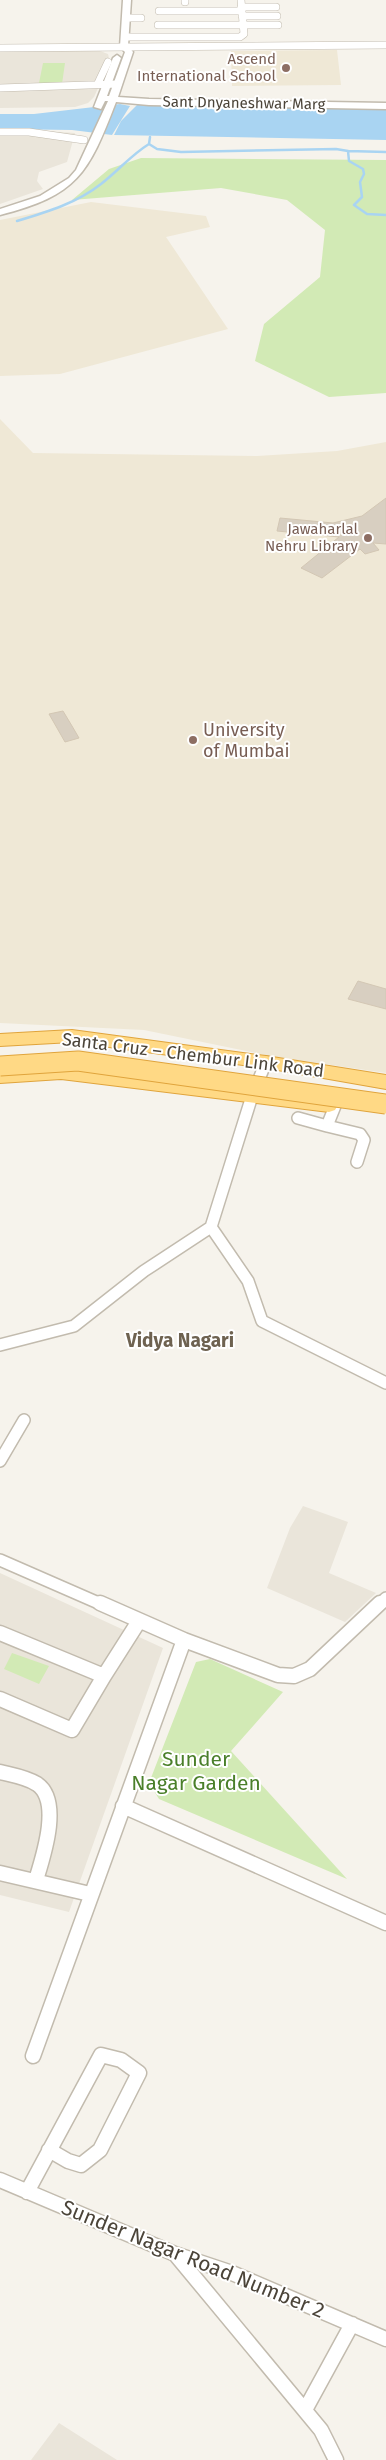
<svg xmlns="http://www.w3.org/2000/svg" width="386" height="2460" viewBox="0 0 386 2460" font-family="'Fira Sans',sans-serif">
<rect width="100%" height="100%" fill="#f6f3ec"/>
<path fill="#eae5da" d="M 0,50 L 100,51 L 108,54 L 110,62 L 94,97 L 88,103 L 75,107 L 0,108 Z
M 31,130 L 75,133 L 67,162 L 39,172 L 37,181 L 43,189 L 0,204 L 0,132 Z
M 303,1506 L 348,1522 L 329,1573 L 376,1593 L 345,1622 L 267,1588 L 290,1528 Z
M 0,1573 L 163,1648 L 69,1912 L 0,1895 Z
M 59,2423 L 117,2460 L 31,2460 Z"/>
<path fill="#efe8d6" d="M 337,50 L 341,85 L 232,86 L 231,51 Z
M 91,202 L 206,216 L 210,227 L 166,237 L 228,329 L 60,374 L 0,376 L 0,220 Z
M 0,419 L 33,453 L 257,456 L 337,451 L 386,442 L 386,1073 L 270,1056 L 144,1030 L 0,1023 Z"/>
<path fill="#d2eab5" d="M 43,63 L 65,63 L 62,84 L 39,83 Z
M 141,158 L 386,160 L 386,393 L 329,397 L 255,361 L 264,324 L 320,277 L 325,230 L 287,200 L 221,188 L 72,200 L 109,169 Z
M 12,1653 L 49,1666 L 39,1684 L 4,1669 Z
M 210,1659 L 283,1692 L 231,1751 L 347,1879 L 159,1799 L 149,1783 L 196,1662 Z"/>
<path fill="#a9d4f2" d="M 120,104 L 130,106 L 112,135 L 72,130 L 0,129 L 0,114 L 34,114 Z
M 138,104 L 386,109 L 386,140 L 114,135 L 121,121 Z"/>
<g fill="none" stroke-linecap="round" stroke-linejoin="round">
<path stroke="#a9d4f2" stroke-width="2.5" d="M 150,137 L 149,144 L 157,149 L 181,152 L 336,149 L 348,151 L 349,161 L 363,169 L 364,174 L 360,182 L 362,197 L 354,205 L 367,214 L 386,215
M 348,151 L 386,152
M 17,221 C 47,212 77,203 101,184 C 118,171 131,155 149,144"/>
</g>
<path fill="#d8cfc1" stroke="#d3c7b4" d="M 386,498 L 386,544 L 373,543 L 379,550 L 365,554 L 360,549 L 322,578 L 301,568 L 339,537 L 277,531 L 280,518 L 333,523 L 362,516 Z
M 63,711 L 72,726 L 79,738 L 65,742 L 49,714 Z
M 358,981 L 386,989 L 386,1009 L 348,999 Z"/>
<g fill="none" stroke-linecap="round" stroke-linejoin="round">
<g stroke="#c2bbae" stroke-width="8">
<path id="minor-far2" d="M 185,0 L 185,2
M 241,7 L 276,7
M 159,11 L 241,11
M 242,16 L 277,16
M 126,18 L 141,18
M 158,25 L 278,25
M 125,37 L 240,37 L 244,34 L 241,0
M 0,48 L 386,45
M 98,83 L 108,62
M 0,88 L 118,84
M 0,132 L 29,132 L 84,140"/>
</g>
<g stroke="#c2bbae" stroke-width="14">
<path id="minor-far1" d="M 266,1062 L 252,1096 L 211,1227 L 248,1281 L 262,1321 L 386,1383
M 335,1106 L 327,1126 L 360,1134 L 364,1140 L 357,1162
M 298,1118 L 327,1126
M 0,1345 L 74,1326 L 144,1271 L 211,1227
M 0,1461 L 24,1420
M 0,1560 L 103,1605
M 379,1605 L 386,1598"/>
</g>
<g stroke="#c2bbae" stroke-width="17">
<path id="minor" d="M 100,1603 L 184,1640 L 278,1675 L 294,1676 L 310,1669 L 380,1603
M 0,1633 L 104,1676 L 72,1730 L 0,1699
M 104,1676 L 139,1621
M 0,1772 C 12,1775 26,1777 37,1784 C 62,1801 43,1857 36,1880
M 123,1806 L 386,1923
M 0,1873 L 90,1894
M 33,2056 L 184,1640
M 0,2180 L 175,2254 L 232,2273 L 386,2339
M 27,2192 L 101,2055 L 121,2060 L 139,2073 L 100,2150 L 81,2165 L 68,2161 L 49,2150
M 176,2255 L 321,2430 L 336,2460
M 305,2410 L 352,2324"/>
</g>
<g stroke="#c2bbae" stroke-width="3">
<path id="tertiary" d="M 123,0 L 131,0 L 128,46 L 133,52 L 118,97 L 149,99 L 386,103 L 386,109 L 149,105 L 116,102 C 88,174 78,195 0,215 L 0,209 L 40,196 L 69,178 L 76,170 L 108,101 L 105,101 L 101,109 L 94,107 L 113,58 L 117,55 L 121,58 L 107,96 L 109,96 L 125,52 L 120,47 Z"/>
</g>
<g stroke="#e0a43c" stroke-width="2">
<path id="trunk" d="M 72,1030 L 266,1056 L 386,1075 L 386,1089 L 266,1068 L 72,1042 L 0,1046 L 0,1034 Z
M 61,1067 L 329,1098 L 335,1100 L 338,1105 L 335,1110 L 329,1112 L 61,1079 L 0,1083 L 0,1071 Z"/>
</g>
<use href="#minor-far2" stroke="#fff" stroke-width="7"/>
<use href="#minor-far1" stroke="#fff" stroke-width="11"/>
<use href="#minor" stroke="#fff" stroke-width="14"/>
<use href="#tertiary" fill="#fff" fill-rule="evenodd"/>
<use href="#trunk" fill="#ffd985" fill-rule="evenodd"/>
<g stroke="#e0a43c" stroke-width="21" stroke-linecap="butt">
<path id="trunk-bridge" d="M 0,1066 L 78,1061 L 386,1104"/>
</g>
<use href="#trunk-bridge" stroke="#ffd985" stroke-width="19"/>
</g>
<g fill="#8d6e63" stroke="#fff" stroke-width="2">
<circle cx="286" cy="68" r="5"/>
<circle cx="368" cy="538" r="5"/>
<circle cx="193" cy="740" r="5"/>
</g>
<g text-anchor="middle" stroke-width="4" stroke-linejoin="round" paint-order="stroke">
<g font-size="15" fill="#785e54" stroke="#fff" text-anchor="end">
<text x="276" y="64">Ascend<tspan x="276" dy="17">International School</tspan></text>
<text x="358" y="534">Jawaharlal<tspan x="358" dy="17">Nehru Library</tspan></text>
</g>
<g font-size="15" fill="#4b4439" stroke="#fff">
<text transform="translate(244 103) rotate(1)" y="5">Sant Dnyaneshwar Marg</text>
</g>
<g font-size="18" fill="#785e54" stroke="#fff" text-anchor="start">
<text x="203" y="736">University<tspan x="203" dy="21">of Mumbai</tspan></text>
</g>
<g font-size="18" fill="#4b4439" stroke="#fff">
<text transform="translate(193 1055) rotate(7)" y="6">Santa Cruz – Chembur Link Road</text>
</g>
<g font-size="19" font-weight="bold" fill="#6e6250" stroke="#fff">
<text x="180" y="1347">Vidya Nagari</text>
</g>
<g font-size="21" fill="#4a7f2a" stroke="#fff">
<text x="196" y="1766">Sunder<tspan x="196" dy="24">Nagar Garden</tspan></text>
</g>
<g font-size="21" fill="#4b4439" stroke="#fff">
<text transform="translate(193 2259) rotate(22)" y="7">Sunder Nagar Road Number 2</text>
</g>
</g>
</svg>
